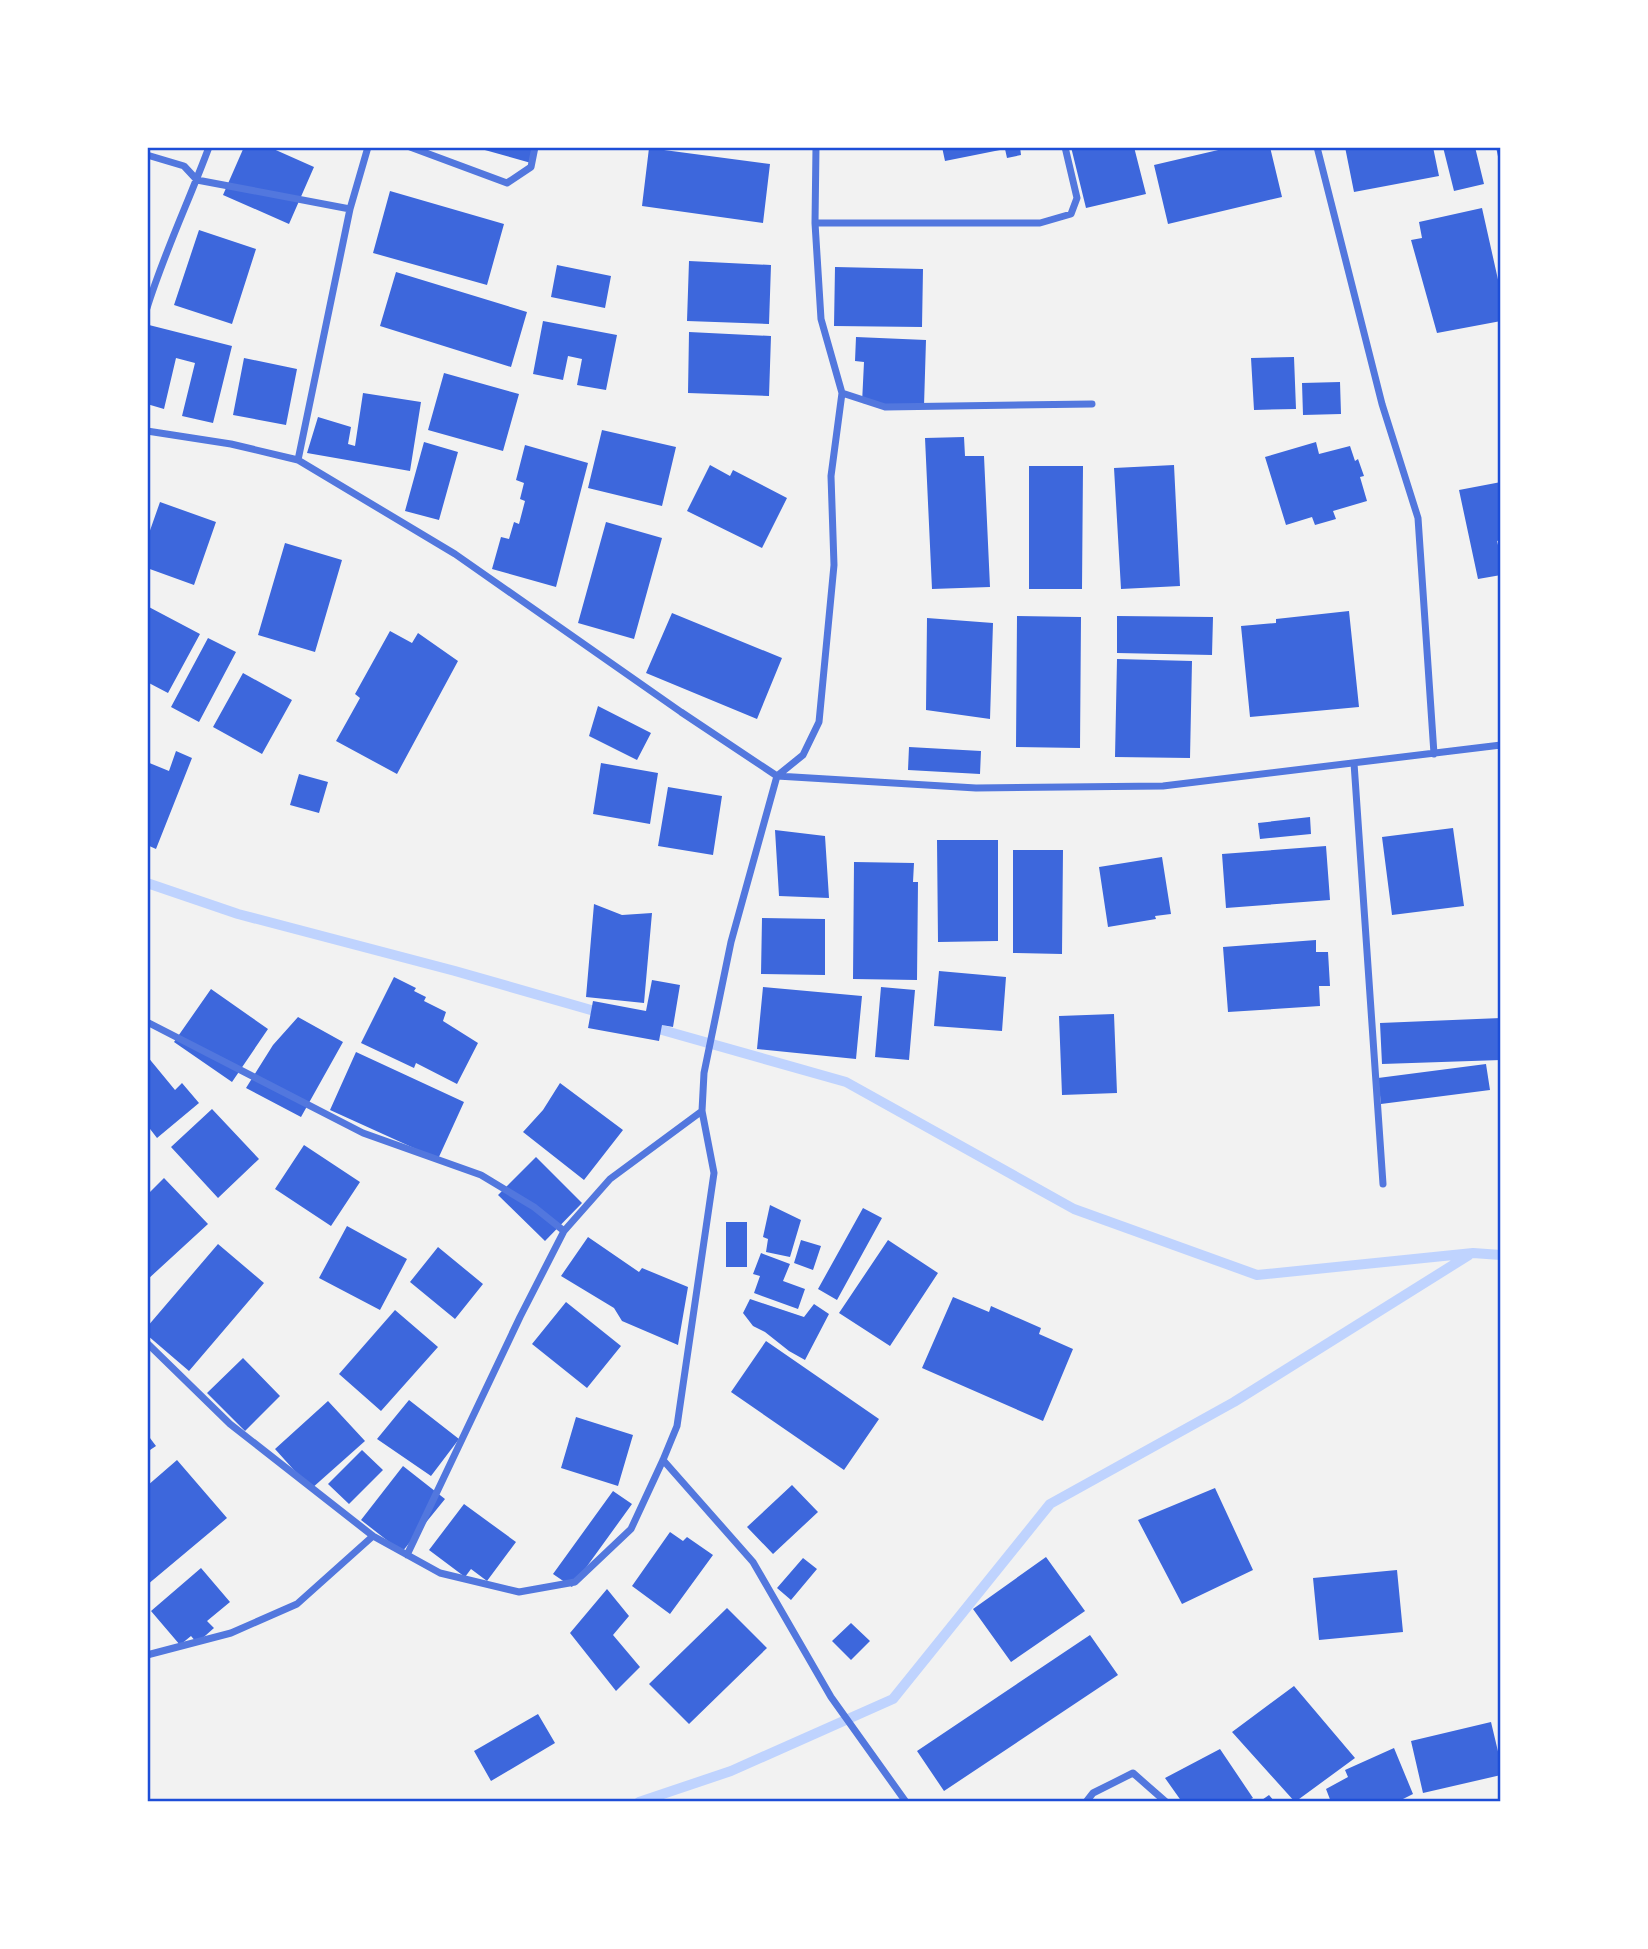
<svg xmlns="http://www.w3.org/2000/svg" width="1648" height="1949" viewBox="0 0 1648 1949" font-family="Barlow,sans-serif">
<rect width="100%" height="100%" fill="#f2f2f2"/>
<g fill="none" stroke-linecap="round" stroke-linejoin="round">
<path stroke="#bfd3fe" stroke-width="10" d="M 147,883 L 238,914 L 455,971 L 605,1014
M 648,1026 L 846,1082 L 1074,1209 L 1257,1275 L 1473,1253 L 1501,1255
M 639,1802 L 731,1771 L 893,1699 L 1050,1504 L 1234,1402 L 1469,1255"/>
</g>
<path fill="#3d67dc" d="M 244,147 L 269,147 L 314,167 L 289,224 L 223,195 Z
M 474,147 L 534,147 L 531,163 Z
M 942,147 L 1020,147 L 1021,155 L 1007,158 L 1005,149 L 945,161 Z
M 1071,147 L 1134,147 L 1146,194 L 1086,208 Z
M 1231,147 L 1270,147 L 1282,197 L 1168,224 L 1154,165 Z
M 1345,147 L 1433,147 L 1439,176 L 1354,192 Z
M 1443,147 L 1475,147 L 1484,184 L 1454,191 Z
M 1496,147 L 1501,147 L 1501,166 L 1500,166 Z
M 649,148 L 770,164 L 763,223 L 642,206 Z
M 390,191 L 504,224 L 487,285 L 373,253 Z
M 1482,208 L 1501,293 L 1501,321 L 1437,333 L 1411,240 L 1422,238 L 1419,222 Z
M 199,230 L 256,249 L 232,324 L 174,305 Z
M 689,261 L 771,265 L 769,324 L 687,321 Z
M 557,265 L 611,276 L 605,308 L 551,297 Z
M 835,267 L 923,269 L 922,327 L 834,326 Z
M 396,272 L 527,312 L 511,367 L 380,326 Z
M 543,321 L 617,335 L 606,390 L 577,385 L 582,359 L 568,356 L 563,380 L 533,374 Z
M 149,325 L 232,346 L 213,423 L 182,416 L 195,363 L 176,358 L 164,409 L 147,404 L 147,334 Z
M 689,332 L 771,336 L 769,396 L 688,393 Z
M 856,337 L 926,340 L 924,406 L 862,403 L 864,362 L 855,361 Z
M 1294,357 L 1296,409 L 1254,410 L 1251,358 Z
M 244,358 L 297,369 L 286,425 L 233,415 Z
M 444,373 L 519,394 L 503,451 L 428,430 Z
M 1340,382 L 1341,414 L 1303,415 L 1302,383 Z
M 363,393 L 421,402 L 410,471 L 307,453 L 318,417 L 351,427 L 348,444 L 355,446 Z
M 602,430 L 676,447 L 662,506 L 588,488 Z
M 964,437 L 965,456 L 984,456 L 990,587 L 932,589 L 925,438 Z
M 424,442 L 458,452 L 439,520 L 405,511 Z
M 1316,442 L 1319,454 L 1350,446 L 1355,461 L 1358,459 L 1364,476 L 1360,477 L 1367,501 L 1333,511 L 1336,519 L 1315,525 L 1312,517 L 1286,525 L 1265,457 Z
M 525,445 L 588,463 L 556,587 L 492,569 L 501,537 L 509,539 L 514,522 L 519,524 L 525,501 L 520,499 L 524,483 L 516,480 Z
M 710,465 L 730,476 L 733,470 L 787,498 L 762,548 L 687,511 Z
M 1174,465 L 1180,586 L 1121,589 L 1114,468 Z
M 1029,466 L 1083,466 L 1082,589 L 1029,589 Z
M 1501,482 L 1501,540 L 1497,541 L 1498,545 L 1501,545 L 1501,575 L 1478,579 L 1459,490 Z
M 160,502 L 216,522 L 194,585 L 147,568 L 147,539 Z
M 606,522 L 662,538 L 634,639 L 578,623 Z
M 285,543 L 342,560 L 315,652 L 258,635 Z
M 147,606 L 200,634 L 168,693 L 147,682 Z
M 1349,611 L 1359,707 L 1250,717 L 1241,626 L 1276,623 L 1276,619 Z
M 672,613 L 782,658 L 757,719 L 646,673 Z
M 1017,616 L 1081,617 L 1080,748 L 1016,747 Z
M 1117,616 L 1213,617 L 1212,655 L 1117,653 Z
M 927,618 L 993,623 L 990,719 L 926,710 Z
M 390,631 L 412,643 L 418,633 L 458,661 L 397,774 L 336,741 L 360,698 L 355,694 Z
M 208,638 L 236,652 L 199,722 L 171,707 Z
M 1117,659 L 1192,661 L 1190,758 L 1115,757 Z
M 243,673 L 292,700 L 262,754 L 213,727 Z
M 598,706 L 651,733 L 637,760 L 589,736 Z
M 909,747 L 981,751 L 980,774 L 908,770 Z
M 176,751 L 192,758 L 156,849 L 147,845 L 147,762 L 169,771 Z
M 601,763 L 658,773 L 650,824 L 593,814 Z
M 299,774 L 328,782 L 319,813 L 290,805 Z
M 668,787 L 722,796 L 713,855 L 658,846 Z
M 1310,817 L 1311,834 L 1260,839 L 1258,823 Z
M 1453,828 L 1464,906 L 1392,915 L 1382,837 Z
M 775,830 L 825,836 L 829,898 L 779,896 Z
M 937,840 L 998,840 L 998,941 L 938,942 Z
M 1326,846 L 1330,900 L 1226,908 L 1222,854 Z
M 1013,850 L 1063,850 L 1062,954 L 1013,953 Z
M 1162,857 L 1171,914 L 1155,916 L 1156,919 L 1108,927 L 1099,867 Z
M 854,862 L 914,863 L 913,882 L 918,882 L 917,980 L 853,979 Z
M 594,904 L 622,915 L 652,913 L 644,1003 L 586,997 Z
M 762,918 L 825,919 L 825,975 L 761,974 Z
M 1316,940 L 1316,952 L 1328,952 L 1330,986 L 1319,986 L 1320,1006 L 1228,1012 L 1223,947 Z
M 939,971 L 1006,977 L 1002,1031 L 934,1026 Z
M 394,977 L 416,988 L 414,991 L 426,997 L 424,1001 L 446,1012 L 443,1021 L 478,1043 L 457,1084 L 416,1063 L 414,1068 L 361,1043 Z
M 652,980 L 680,985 L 673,1027 L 662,1025 L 659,1041 L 588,1028 L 593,1001 L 646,1011 Z
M 763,987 L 862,996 L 856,1059 L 757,1049 Z
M 881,987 L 915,990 L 909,1060 L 875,1057 Z
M 211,989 L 268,1029 L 232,1082 L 174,1042 Z
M 1114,1014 L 1117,1093 L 1062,1095 L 1059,1016 Z
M 298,1017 L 343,1042 L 301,1117 L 246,1088 L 273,1045 Z
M 1501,1018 L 1501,1060 L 1382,1064 L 1380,1023 Z
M 356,1052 L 464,1102 L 438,1159 L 330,1110 Z
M 147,1056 L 175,1090 L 182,1083 L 199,1103 L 157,1138 L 147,1125 Z
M 1486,1064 L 1490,1090 L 1381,1104 L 1378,1078 Z
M 560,1083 L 623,1130 L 584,1180 L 523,1132 L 543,1110 Z
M 212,1109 L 259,1159 L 218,1198 L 171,1147 Z
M 304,1145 L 360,1182 L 331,1226 L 275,1189 Z
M 536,1157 L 582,1203 L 545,1241 L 498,1195 Z
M 164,1178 L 208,1224 L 147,1280 L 147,1195 Z
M 770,1205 L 801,1220 L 790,1257 L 766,1252 L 768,1239 L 763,1237 Z
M 863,1208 L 882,1218 L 837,1300 L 818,1289 Z
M 726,1222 L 747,1222 L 747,1267 L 726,1267 Z
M 347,1226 L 407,1259 L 380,1310 L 319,1278 Z
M 588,1237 L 639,1272 L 642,1268 L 688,1287 L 678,1345 L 622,1321 L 614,1308 L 561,1276 Z
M 801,1240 L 821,1246 L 813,1270 L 794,1263 Z
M 888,1240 L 938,1273 L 890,1346 L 839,1313 Z
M 218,1244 L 264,1283 L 189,1371 L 147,1335 L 147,1327 Z
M 438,1247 L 483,1284 L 455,1319 L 410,1282 Z
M 761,1253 L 790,1264 L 783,1281 L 805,1289 L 798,1309 L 754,1293 L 760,1276 L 753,1274 Z
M 953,1297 L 989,1312 L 991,1306 L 1041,1328 L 1039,1334 L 1073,1349 L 1043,1421 L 922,1368 Z
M 750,1299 L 804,1317 L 814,1304 L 829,1314 L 805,1360 L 789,1351 L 765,1332 L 753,1326 L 743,1313 Z
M 566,1302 L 621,1346 L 587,1388 L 532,1344 Z
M 395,1310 L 438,1347 L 381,1411 L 339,1374 Z
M 766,1341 L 879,1419 L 844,1470 L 731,1392 Z
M 243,1358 L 280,1396 L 245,1431 L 207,1393 Z
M 409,1400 L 459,1439 L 431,1476 L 377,1439 Z
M 328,1401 L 365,1441 L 311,1489 L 275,1449 Z
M 576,1417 L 633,1435 L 618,1486 L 561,1468 Z
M 147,1434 L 156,1446 L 147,1452 Z
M 362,1450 L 383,1470 L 349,1504 L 328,1484 Z
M 177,1460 L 227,1518 L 147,1585 L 147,1486 Z
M 403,1466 L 445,1499 L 402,1552 L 361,1520 Z
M 792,1485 L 818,1512 L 773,1554 L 747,1527 Z
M 1215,1488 L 1253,1570 L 1182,1604 L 1138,1520 Z
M 613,1491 L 632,1504 L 572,1587 L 553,1574 Z
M 464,1504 L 516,1542 L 487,1581 L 471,1569 L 465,1577 L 429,1550 Z
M 670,1532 L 683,1541 L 687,1537 L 713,1555 L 670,1614 L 632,1586 Z
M 1046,1557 L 1085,1611 L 1011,1662 L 973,1609 Z
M 803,1558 L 817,1569 L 791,1600 L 777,1588 Z
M 201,1568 L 230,1602 L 207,1621 L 214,1628 L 197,1643 L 191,1636 L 180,1645 L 151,1611 Z
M 1397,1570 L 1403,1632 L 1319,1640 L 1313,1578 Z
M 607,1589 L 629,1616 L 613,1635 L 640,1667 L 616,1691 L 570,1633 Z
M 727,1608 L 767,1648 L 689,1724 L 649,1684 Z
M 851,1623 L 870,1641 L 851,1660 L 832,1641 Z
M 1090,1635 L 1118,1675 L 944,1791 L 917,1751 Z
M 1294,1686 L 1355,1758 L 1295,1802 L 1232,1732 Z
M 538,1714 L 555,1743 L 491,1781 L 474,1751 Z
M 1491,1722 L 1501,1764 L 1501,1775 L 1423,1793 L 1411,1741 Z
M 1394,1748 L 1413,1794 L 1397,1802 L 1331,1802 L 1326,1789 L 1348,1777 L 1345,1770 Z
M 1220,1749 L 1253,1798 L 1245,1802 L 1182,1802 L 1165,1778 Z
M 1269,1795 L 1275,1802 L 1259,1802 Z"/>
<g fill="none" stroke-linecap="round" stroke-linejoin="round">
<path stroke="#5277de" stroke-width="7" d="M 410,147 L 507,183 L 531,167 L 535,147
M 1317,147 L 1382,404 L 1418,518 L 1434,754
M 147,155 L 184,166 L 197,180 L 350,209
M 815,223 L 1040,223 L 1071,214 L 1077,198 L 1065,147
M 147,308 C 164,253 189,201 209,147
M 842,393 L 885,407 L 1092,404
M 147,431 L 231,444 L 298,460 L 455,554 L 681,712 L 777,776 L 976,788 L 1163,786 L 1501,745
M 298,460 L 350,209 L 368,147
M 1354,763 L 1383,1184
M 147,1022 L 363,1133 L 481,1175 L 534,1207 L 564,1231
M 147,1343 L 230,1424 L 373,1536 L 440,1573 L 519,1592 L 575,1582 L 631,1529 L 663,1460 L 677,1426 L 714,1173 L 702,1111 L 704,1073 L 731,942 L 777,776 L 803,755 L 819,722 L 834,565 L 831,476 L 842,393 L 821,319 L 815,223 L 816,147
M 663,1460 L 753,1562 L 831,1697 L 906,1802
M 407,1555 L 520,1317 L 564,1231 L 610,1179 L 702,1111
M 147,1655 L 231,1633 L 297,1604 L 373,1536
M 1086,1802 L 1093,1793 L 1133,1773 L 1166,1802"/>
</g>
<rect width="1648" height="1949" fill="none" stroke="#ffffff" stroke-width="298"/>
<rect x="149" y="149" width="1350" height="1651" fill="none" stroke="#1d4ed8" stroke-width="2.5"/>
</svg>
